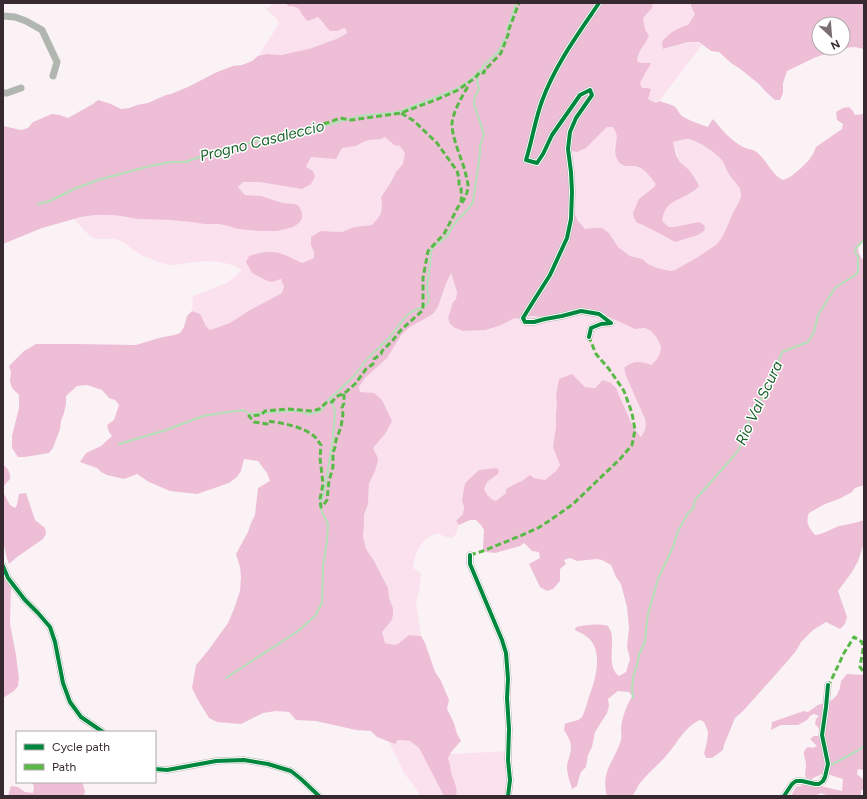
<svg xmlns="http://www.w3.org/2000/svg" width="867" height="799" viewBox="0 0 867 799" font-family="Figtree,sans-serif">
<rect width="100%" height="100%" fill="#faf2f5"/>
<path fill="#fae1ed" d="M 274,3 L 286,3 L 288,6 C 299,6 299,9 305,18 L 318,17 L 322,23 L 337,31 L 344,28 L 346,29 L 347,33 L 340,38 L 309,49 L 294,52 L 282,55 L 267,54 L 258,56 L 279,24 L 277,19 L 264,7 L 268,8 Z
M 653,3 L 690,3 L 692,9 L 695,13 L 688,25 L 683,26 L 663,49 C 675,48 691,37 702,45 L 659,101 L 656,103 L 648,99 L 647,88 L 642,88 L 640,83 L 647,71 L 641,63 L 637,61 C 639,48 644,47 649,36 L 645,29 L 643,18 L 652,8 Z
M 607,127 L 613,127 C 618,135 617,140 614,149 L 623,166 C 642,167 644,168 656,184 L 654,187 L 639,199 L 637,223 C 650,227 662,236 675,242 L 687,224 C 674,227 673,230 661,221 C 664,202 677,200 693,192 L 696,180 L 689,170 L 680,162 L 673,142 L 686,139 L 696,140 L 715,154 L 722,161 L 730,176 L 736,182 L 741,192 L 740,201 L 730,218 L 728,225 L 720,241 L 717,244 L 698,257 L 675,270 L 671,271 L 657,268 L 648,264 L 642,259 L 630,256 L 618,247 L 609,233 L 593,228 L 585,229 L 578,221 L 571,206 L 567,163 L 572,150 L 586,148 Z
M 385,137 L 394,145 L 400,146 L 406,153 L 403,164 L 396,172 L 391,182 L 381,197 C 383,212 382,214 372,225 L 354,227 L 342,232 L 321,231 L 311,245 L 314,252 L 314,258 L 302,263 L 281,254 L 252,273 L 267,281 L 272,282 L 281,279 L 284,287 L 282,293 L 250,310 L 230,323 L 210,330 L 206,326 L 200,314 L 192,311 L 193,296 L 229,282 L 242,270 C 232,263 219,262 207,261 C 195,261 182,265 170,265 C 162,264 143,256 136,252 C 130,248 125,242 118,240 C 111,237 102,241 94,238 C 86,234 80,225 74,219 L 81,217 L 95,215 L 110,215 L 121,216 L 137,219 L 170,220 L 191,222 L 204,224 L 219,224 L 228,226 L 238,229 L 260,231 L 277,231 L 298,224 L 302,219 L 302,213 L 295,204 L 283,203 L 261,196 L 245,195 L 238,187 L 243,182 L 259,182 L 302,189 L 306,167 L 311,157 L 321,157 L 342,148 L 356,146 L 363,142 L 369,140 L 381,139 Z
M 451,273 L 457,292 L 456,299 L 453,302 L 448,318 L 450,324 L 455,328 L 463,331 L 485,330 L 499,326 L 513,319 L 532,316 L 546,317 L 598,312 L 635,329 L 644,328 L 651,331 L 657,338 L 661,347 L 660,353 L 657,359 L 651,365 L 624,368 L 626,376 L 645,419 C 647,427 645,430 641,437 L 633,427 L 616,388 L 585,387 L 580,382 L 556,395 L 557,404 L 556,412 L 556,426 L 553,447 L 560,465 L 556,471 L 545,480 L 527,477 L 522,481 L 517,483 L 496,501 C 490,499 487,495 484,489 L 487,482 L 498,474 L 479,470 L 465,483 L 462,500 L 464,507 L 463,514 L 456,521 L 459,525 L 456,534 L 452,538 L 443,536 L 438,533 C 422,537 415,552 413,568 L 421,573 L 419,592 L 416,602 L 421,636 L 409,635 L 399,643 L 395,645 L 385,643 L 382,632 L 392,620 L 393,608 L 389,598 L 388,588 L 374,561 L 366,549 L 363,536 L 364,524 L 364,515 L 368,504 L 369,484 L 375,471 L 377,456 L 373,448 L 385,434 L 366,392 L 360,392 L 359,387 L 365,378 L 387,358 L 402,334 L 410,327 L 433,314 L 438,307 L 445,286 Z
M 388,740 L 395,743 L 398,740 L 410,741 L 419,748 L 444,796 L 420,796 L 415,787 L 404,773 Z
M 511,751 L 513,791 L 512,796 L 456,796 C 459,787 452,779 451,771 C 450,766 450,763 448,758 L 450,754 Z"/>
<path fill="#eebed7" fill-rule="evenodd" d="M 286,3 L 653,3 L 652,8 L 643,18 L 645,29 L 649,36 C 644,47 639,48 637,61 L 641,63 L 651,63 L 640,83 L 642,88 L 647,88 L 651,89 L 648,99 L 656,103 L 659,101 C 664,103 670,104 674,106 C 677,108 678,111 680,114 C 684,119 702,125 708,127 L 710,123 L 713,119 C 723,131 729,139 743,147 C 747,149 751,149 755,151 C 766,158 772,176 783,180 L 790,177 L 800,169 L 809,160 L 813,154 L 816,147 L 842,129 L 843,124 L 837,120 L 836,112 L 843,108 L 849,107 L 853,111 L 855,115 L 864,114 L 864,239 L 858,248 L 859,254 L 862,259 L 864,259 L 864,485 L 855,488 L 852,492 L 839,499 L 825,504 L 809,513 C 805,523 809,527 815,535 C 824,534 831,529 839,526 C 848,524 856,523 864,520 L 864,543 L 858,561 L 852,572 L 838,591 L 847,617 L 845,624 L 840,629 L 826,622 L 813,630 L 801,642 L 796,651 L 785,664 L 743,711 L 735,718 L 724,745 L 723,750 L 712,758 L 706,758 L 704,753 C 706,748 708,737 708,732 C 707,728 705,725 704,722 L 700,720 C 683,728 678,743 666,756 C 658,765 648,773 640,783 C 637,787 636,792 632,796 L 607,796 C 600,771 615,761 621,740 C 622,736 621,732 621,728 C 622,717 627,705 632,696 L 629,692 L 618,691 L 608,699 L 609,706 L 607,713 L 595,732 L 592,747 L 588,755 L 586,767 L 581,772 L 579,778 L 577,786 L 572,789 C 570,782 567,774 567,767 C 567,762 569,759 570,754 C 573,744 569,738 564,730 L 565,724 C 571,721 578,722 582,717 C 585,712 588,699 590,694 C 596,677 604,649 586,636 C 583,634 579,632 575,630 L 576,627 C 587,625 597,623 608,626 C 609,628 610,630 611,632 C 615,645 606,667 619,676 L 626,672 L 630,659 L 627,647 L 629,628 L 627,607 L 621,584 L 616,577 L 611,565 L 602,560 L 597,559 L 577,561 L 570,558 L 564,560 L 566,564 L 560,569 L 560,581 L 553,589 L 547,591 L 540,587 L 529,564 L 540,558 L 539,552 L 532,551 L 524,543 L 520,546 L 495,553 L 486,552 L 483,549 L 484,530 L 481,525 L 476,520 L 470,520 L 459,525 L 456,521 L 463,514 L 464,507 L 462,500 L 465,483 L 479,470 L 496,468 L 499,470 L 498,474 L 487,482 L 484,489 C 487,495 490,499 496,501 L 506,493 L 506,489 L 517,483 L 522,481 L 527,477 L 530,475 L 534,478 L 545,480 L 556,471 L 560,465 L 553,447 L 556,426 L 556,412 L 557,404 L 556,395 L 559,379 L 572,374 L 585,387 L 595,388 L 603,380 L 611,383 L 616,388 L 633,427 L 641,437 C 645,430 647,427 645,419 L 626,376 L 624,368 C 633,360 641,361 651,365 L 657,359 L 660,353 L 661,347 L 657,338 L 651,331 L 645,328 L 635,329 L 598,312 L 546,317 L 532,316 L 513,319 L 499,326 L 485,330 L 463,331 L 455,328 L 450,324 L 448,318 L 453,302 L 456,299 L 457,292 L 451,273 L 445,286 L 438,307 L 433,314 L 410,327 L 402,334 L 387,358 L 365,378 L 359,387 L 360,392 L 374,393 L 382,400 L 392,421 L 385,434 L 373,448 L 377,456 L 378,461 L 375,471 L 369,484 L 368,504 L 364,515 L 364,524 L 363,536 L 366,549 L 374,561 L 388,588 L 389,598 L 393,608 L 393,614 L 392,620 L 382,632 L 385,643 L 395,645 L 399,643 L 409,635 L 421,636 L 425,643 L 435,672 L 441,681 L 449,700 L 447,709 L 454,723 L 457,734 L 461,741 L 452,751 L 448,758 C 450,763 450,766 451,771 C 452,779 459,787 456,796 L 444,796 L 419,748 L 410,741 L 398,740 L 395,744 L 377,737 L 371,731 L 356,730 L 316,721 L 296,720 L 289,712 L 276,711 L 263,713 L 241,724 L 217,722 L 209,718 L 198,700 L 192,688 L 196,665 L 207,652 L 228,623 L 234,609 L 240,591 L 241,577 L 240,567 L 236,554 L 248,532 L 251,523 L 255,515 L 258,488 L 270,481 L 267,473 L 258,461 L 244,459 L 241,471 L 237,477 L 229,483 L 197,494 L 170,491 L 149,482 L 137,474 L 124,479 L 107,475 L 101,472 L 97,468 L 80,462 L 86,453 L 101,446 L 112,436 L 109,432 L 107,425 L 114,420 L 119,405 L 115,400 L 109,398 L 102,390 L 87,385 L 77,386 L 66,396 L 66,404 L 64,413 L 61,421 L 60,429 L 53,448 L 49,453 L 25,457 L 18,457 L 12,448 L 12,436 L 19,408 L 19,395 L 12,388 L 10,381 L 11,372 L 9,366 L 24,351 L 36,344 L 76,344 L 136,345 L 159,338 L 174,335 L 180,333 L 184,327 L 187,316 L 192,311 L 200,314 L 206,326 L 210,330 L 230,323 L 250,310 L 282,293 L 284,287 L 281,279 L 272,282 L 267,281 L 252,273 L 246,262 L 249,256 C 257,254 264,251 272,252 C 282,252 293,259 302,263 L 314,258 L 314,252 L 311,245 L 311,237 L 321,231 L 342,232 L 354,227 L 372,225 C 382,214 383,212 381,197 L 391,182 L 396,172 L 403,164 L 405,153 L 400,146 L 394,145 L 385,137 L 381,139 L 369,140 L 363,142 L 356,146 L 342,148 L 336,159 L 311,157 L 306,167 L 313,171 L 315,177 L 311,184 L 302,189 L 259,182 L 243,182 L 238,187 L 245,195 L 261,196 L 283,203 L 295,204 L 299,206 L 302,213 L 302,219 L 298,224 L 293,227 L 277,231 L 260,231 L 238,229 L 228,226 L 219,224 L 204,224 L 191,222 L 170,220 L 137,219 L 121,216 L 110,215 L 95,215 L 81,217 L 42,228 L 3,244 L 3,126 L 21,130 L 28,128 L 33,122 L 52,114 L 60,115 L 68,118 L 93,104 L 98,100 L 111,104 L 121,109 L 129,108 L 137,105 L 148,103 L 166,95 L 171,94 L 188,87 L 217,72 L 233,66 L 242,65 L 252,61 L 258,56 L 267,54 L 282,55 L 294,52 L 309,49 L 339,38 L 347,33 L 346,29 L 344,28 L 337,31 L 330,31 L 318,17 L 308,21 C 298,13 303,6 288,6 ZM 607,127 L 613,127 C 613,127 616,132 616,133 C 619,143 610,151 620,163 C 624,168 632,165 638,167 C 646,170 651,178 656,184 L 654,187 L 639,199 L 633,213 L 634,218 L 637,223 L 643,225 L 664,236 L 675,242 L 698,235 L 704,231 L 705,226 L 699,222 L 674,227 L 669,227 L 662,221 C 665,200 677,202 692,192 C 694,191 697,188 699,186 L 696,180 L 689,170 L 680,162 L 676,155 L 673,142 C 678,141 683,139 688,139 C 698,140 718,154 723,162 C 726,167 727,172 730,176 C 734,181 741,187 741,194 C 741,202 734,209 731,217 C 727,226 724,236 717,244 L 698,257 L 675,270 L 671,271 L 657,268 L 648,264 L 642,259 L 630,256 L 618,247 L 609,233 L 602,228 L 593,228 L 585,229 L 578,221 L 571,206 L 567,163 L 572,151 L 577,152 L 586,148 Z
M 690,3 L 864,3 L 864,49 L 855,47 L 843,48 L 843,24 L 819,24 L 819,48 L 841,48 L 814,58 L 787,71 L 783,83 L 783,93 L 780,100 L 775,100 L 767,93 L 759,84 L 739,68 L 731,63 L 719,52 L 711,51 L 699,42 L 688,42 L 663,49 L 662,42 C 669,33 677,28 688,25 L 695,14 L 692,9 Z
M 3,465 C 8,468 11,474 10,479 L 3,487 Z
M 3,492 L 10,505 L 15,508 L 17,505 L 19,494 L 26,493 L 35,520 L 45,528 L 46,534 L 43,539 L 17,557 L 9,564 C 0,541 3,516 3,492 Z
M 3,573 L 11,586 L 10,624 L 16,655 L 17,663 L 19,678 L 18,686 L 14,691 L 3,698 Z
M 847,674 L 864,675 L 864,770 L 858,769 L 857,774 L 864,780 L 864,788 L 861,791 L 861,796 L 826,796 L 826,795 L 821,793 L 817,795 L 816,796 L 791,796 L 796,787 L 811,783 L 820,786 L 842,791 L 843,779 L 824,773 L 811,779 L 806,778 C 804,772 806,770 806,765 C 806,757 800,753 808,747 L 813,748 L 817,746 L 810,739 L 814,736 L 819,736 L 822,732 L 815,724 L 816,719 L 819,716 L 814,714 L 810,716 L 807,720 L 798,725 L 781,725 L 771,730 L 772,722 L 804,711 L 808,712 L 818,705 L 832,700 L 837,695 L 840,688 L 841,681 Z
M 32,782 L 82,782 L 85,791 L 84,796 L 8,796 L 11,786 L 18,787 L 25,792 L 33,793 L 34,787 Z"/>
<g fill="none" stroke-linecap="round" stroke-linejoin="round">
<path stroke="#b3e1b7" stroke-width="2" d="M 38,204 L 50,201 L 74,189 L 98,180 L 150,166 L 171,162 L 185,162 L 203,156 L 222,153 L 249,143 L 295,134 L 360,116 C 374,113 388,115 401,111 L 454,90 L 469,81 L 480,71
M 119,444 L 166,430 L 203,416 L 222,413 L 243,410 L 250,414 L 290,411 L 298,411 L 309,414 L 318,412 L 322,410 L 327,401 L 335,394 L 354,376 L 368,358 L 390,337 L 406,316 L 413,311 L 423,307 L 427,304 L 429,301 L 427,288 L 430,264 L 431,251 L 433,247 L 440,242 L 447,236 L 454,224 L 468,209 L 473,202 L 480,154 L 480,146 L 484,134 L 474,104 L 475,96 L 479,89 L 477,81 L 478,76 L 484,65 L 498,52 L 502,45 L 503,41 L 505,39 L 507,36 L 508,26 L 510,22 L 516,3
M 226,678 L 298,631 L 315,616 L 322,603 L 323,566 L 327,541 L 328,524 L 322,512 L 320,505 L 324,492 L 333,439 L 335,411 L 330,398
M 633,698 L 632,689 L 633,678 L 638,661 L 639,655 L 645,641 L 646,630 L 648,614 L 658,579 L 673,547 L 678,531 L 688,513 L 693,509 L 695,500 L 733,457 L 739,449 L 745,431 L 754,408 L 767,392 L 782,352 L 808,342 L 814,332 L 818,315 L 835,288 L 844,282 L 854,276 L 858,272 L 858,257 L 855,252 L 856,248 L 864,240
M 831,765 L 857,751 L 864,746"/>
<path stroke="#b1b6b0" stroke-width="7" d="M 3,16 L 15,17 L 26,21 L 42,30 L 57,62 L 53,76
M 3,93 L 7,93 L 21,88
M 589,337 L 591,328 L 601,324 L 611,323 L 599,314 L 581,311 L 562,316 L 545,319 L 534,322 L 525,322 L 523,318 L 531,305 L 550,275 L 567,238 L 571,219 L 572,192 L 571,172 L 568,149 L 570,132 L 576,118 L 592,95 L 590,90 L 580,95 L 552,135 L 543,154 L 537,163 L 526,160 C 532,141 535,120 542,101 C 555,65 578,34 599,3
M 470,555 L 470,564 L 502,640 L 506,653 L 508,679 L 507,698 L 509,729 L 508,760 L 510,780 L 508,796
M 3,566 L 8,578 L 25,600 L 38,613 L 50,627 L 55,642 L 63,683 L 70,702 L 81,717 L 103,732
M 155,769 L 167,770 L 216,761 L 244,760 L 268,764 L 291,771 L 301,779 L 319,796
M 784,796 L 792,784 L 796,781 L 802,781 L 815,784 L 819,784 L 823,781 L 825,777 L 828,764 L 822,735 L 826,707 L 828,685"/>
<path stroke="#58b947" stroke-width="3" stroke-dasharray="6 3" stroke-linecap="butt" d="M 280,135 L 294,132 L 330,122 L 340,118 L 351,120 L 401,113 L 438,99 L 458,90 L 475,78 L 480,72 L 484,73 L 485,68 L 488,67 L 501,53 L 508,35 L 509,29 L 511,24 L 519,3
M 462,203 C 465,198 468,192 468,186 C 468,181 466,176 465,171 C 461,157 452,138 452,124 C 452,114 463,94 469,85
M 343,394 L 344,396 L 344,403 L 342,408 L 343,414 L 341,427 L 336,440 L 335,447 L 333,453 L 333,467 L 329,481 L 327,500 L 323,506 L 321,507 L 320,499 L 323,484 L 320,458 L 321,445 C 319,443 318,440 315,437 C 305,427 282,423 268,421 L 267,424 L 254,422 L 249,416 L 261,415 L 265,411 L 287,409 L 313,411 L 319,409 L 326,403 L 332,402 L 336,397 L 346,392 L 355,384 L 366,369 L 373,364 L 374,359 L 381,354 L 382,351 L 393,340 L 401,330 L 423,310 L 423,278 L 428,251 L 444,234 L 458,207 C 463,202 461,194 461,188 L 459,186 L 459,178 L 457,171 L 437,143 L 414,121 L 401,113
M 470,555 L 483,551 L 520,536 L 538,528 L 549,521 L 573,504 L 620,459 L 632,445 L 635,430 L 632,413 L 624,391 L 609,369 L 596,354 L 589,337
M 828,687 L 844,653 L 854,637 L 862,642 L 863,649 L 860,667 L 863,671 L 864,671"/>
<g stroke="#fff" stroke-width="6">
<path id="cycleway" d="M 589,337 L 591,328 L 601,324 L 611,323 L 599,314 L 581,311 L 562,316 L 545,319 L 534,322 L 525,322 L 523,318 L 531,305 L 550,275 L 567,238 L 571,219 L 572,192 L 571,172 L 568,149 L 570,132 L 576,118 L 592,95 L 590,90 L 580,95 L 552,135 L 543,154 L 537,163 L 526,160 C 532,141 535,120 542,101 C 555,65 578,34 599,3
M 470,555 L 470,564 L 502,640 L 506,653 L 508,679 L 507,698 L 509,729 L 508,760 L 510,780 L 508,796
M 3,566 L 8,578 L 25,600 L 38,613 L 50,627 L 55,642 L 63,683 L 70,702 L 81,717 L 103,732
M 155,769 L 167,770 L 216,761 L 244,760 L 268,764 L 291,771 L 301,779 L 319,796
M 784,796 L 792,784 L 796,781 L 802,781 L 815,784 L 819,784 L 823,781 L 825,777 L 828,764 L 822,735 L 826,707 L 828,685"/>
</g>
<use href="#cycleway" stroke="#00873e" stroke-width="4"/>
</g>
<g text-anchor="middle" stroke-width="3" stroke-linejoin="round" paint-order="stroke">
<g font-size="15" font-style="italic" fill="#19632b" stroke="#fff">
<text transform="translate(262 141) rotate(-14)" y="5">Progno Casaleccio</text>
<text transform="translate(759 403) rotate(-65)" y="5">Rio Val Scura</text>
</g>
</g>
<rect width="867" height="799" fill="none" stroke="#362930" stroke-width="8"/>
<rect x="16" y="731" width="140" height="52" fill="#ffffff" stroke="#afa9ac"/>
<rect x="24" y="744" width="20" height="6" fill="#00873e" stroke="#afa9ac"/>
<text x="52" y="751" font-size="12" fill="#362930">Cycle path</text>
<rect x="24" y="764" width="20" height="6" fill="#58b947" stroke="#afa9ac"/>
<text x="52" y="771" font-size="12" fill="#362930">Path</text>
<g transform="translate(831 36) rotate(154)"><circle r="19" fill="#ffffff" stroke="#afa9ac"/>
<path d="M0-3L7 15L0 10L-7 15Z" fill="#7b6f75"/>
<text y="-6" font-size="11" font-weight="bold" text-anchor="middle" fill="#362930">N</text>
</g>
</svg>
